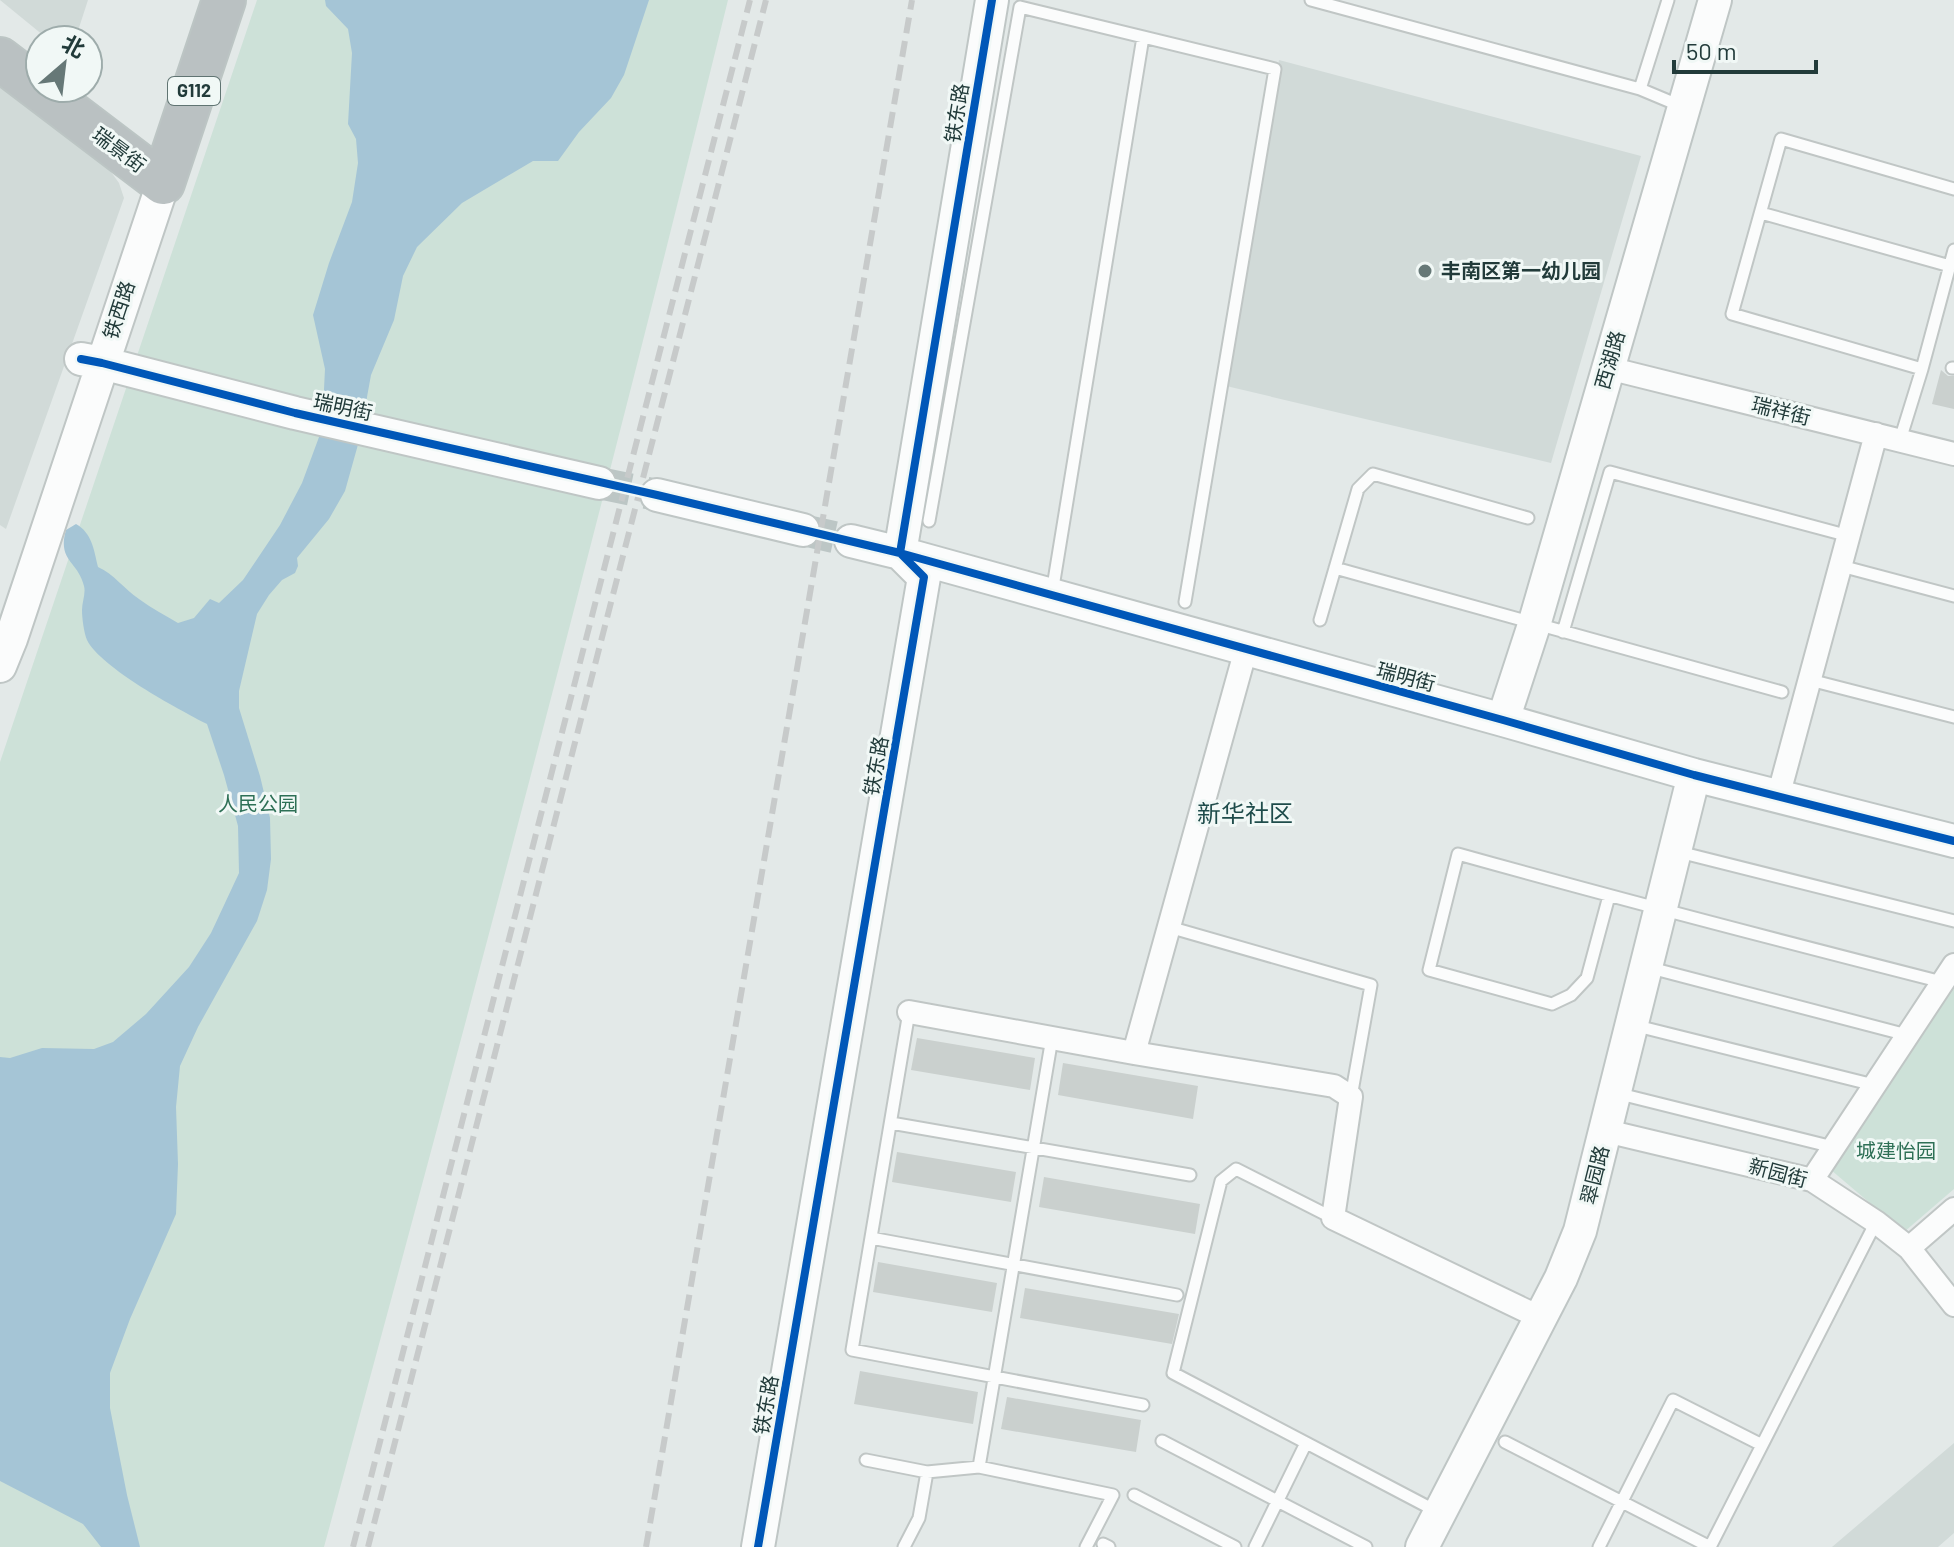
<svg xmlns="http://www.w3.org/2000/svg" width="1954" height="1547" viewBox="0 0 1954 1547" font-family="Barlow,'Noto Sans SC',sans-serif">
<rect width="100%" height="100%" fill="#e3e9e8"/>
<path fill="#d1dad8" d="M 0,0 L 88,0 L 75,40 L 49,40 Z
M 1279,60 L 1641,156 L 1551,463 L 1222,385 Z
M 0,83 L 106,165 L 119,183 L 124,198 L 6,529 L 0,525 Z
M 1954,1443 L 1954,1533 L 1938,1547 L 1832,1547 Z"/>
<path fill="#cde1d8" d="M 257,0 L 728,0 C 601,518 464,1033 324,1547 L 0,1547 L 0,762 Z
M 1954,969 L 1954,1189 L 1904,1232 L 1824,1164 Z"/>
<path fill="#a5c5d6" d="M 325,0 L 649,0 L 624,75 L 611,98 L 579,132 L 558,161 L 533,161 L 462,203 L 417,247 L 403,276 L 394,320 L 371,375 L 359,441 L 345,491 L 329,519 L 297,558 L 298,566 L 295,573 L 282,580 L 269,595 L 257,614 L 239,691 L 239,708 L 260,776 L 270,818 L 271,859 L 267,890 L 257,921 L 198,1027 L 180,1066 L 176,1107 L 178,1164 L 176,1214 L 130,1319 L 110,1373 L 110,1408 L 127,1495 L 140,1547 L 101,1547 L 83,1524 L 0,1481 L 0,1057 L 10,1058 L 42,1048 L 94,1049 L 113,1042 L 146,1014 L 189,967 L 211,933 L 239,873 L 238,826 L 224,775 L 207,724 C 178,709 101,668 87,640 C 84,633 82,618 82,610 C 82,602 86,593 84,586 C 78,561 57,561 66,530 L 76,524 C 92,533 94,550 98,567 C 114,574 124,589 139,599 C 151,608 165,615 178,623 L 194,618 L 210,599 L 219,603 L 243,580 L 280,525 L 302,483 L 322,429 L 325,369 L 313,315 L 329,263 L 352,202 L 358,163 L 356,139 L 348,124 L 352,53 L 348,29 L 326,6 Z"/>
<path fill="#cad0ce" d="M 1941,370 L 1948,376 L 1954,376 L 1954,409 L 1932,404 Z
M 917,1038 L 1035,1058 L 1030,1090 L 911,1070 Z
M 1063,1063 L 1198,1086 L 1193,1119 L 1058,1095 Z
M 897,1152 L 1016,1172 L 1011,1202 L 892,1182 Z
M 1044,1177 L 1200,1204 L 1195,1234 L 1039,1207 Z
M 878,1262 L 997,1283 L 992,1312 L 873,1292 Z
M 1025,1288 L 1179,1314 L 1172,1344 L 1020,1318 Z
M 860,1371 L 978,1392 L 973,1424 L 854,1404 Z
M 1007,1397 L 1141,1420 L 1136,1452 L 1001,1429 Z"/>
<g fill="none" stroke-linecap="round" stroke-linejoin="round">
<path stroke="#bcc6c5" stroke-width="32" stroke-dasharray="32 16" stroke-linecap="butt" d="M 599,483 L 657,495
M 803,530 L 851,541"/>
<g stroke="#c0c6c5" stroke-width="15">
<path id="lane" d="M 1311,0 L 1640,89 L 1683,107
M 1640,89 L 1668,0
M 1761,213 L 1950,266
M 1952,368 L 1954,368
M 1922,369 L 1732,314 L 1781,139 L 1954,189
M 1900,440 L 1922,369 L 1954,250
M 929,521 L 1020,7 L 1275,69 L 1185,602
M 1841,566 L 1954,596
M 1335,568 L 1782,692
M 1052,593 L 1143,37
M 1320,620 L 1358,489 L 1373,474 L 1528,518
M 1563,632 L 1610,472 L 1849,536
M 1810,680 L 1954,717
M 1679,852 L 1954,921
M 1609,896 L 1587,978 L 1571,995 L 1552,1004 L 1429,970 L 1458,854 C 1619,899 1781,941 1942,982
M 1169,927 L 1371,985 L 1351,1097
M 1647,967 L 1907,1035
M 909,1012 L 852,1350 L 1143,1405
M 1633,1025 L 1874,1085
M 1616,1093 L 1833,1147
M 891,1123 L 1190,1175
M 1333,1218 L 1236,1169 L 1221,1181 L 1173,1373 L 1436,1511
M 871,1238 L 1177,1295
M 1162,1441 L 1366,1547
M 1505,1442 L 1710,1547 L 1876,1222
M 866,1460 L 927,1472 L 979,1467 L 1113,1495 L 1086,1547
M 979,1467 L 1052,1038
M 1134,1495 L 1235,1547
M 1103,1544 L 1109,1547
M 904,1547 L 919,1518 L 927,1472
M 1255,1547 L 1306,1443
M 1599,1547 L 1673,1400 L 1762,1445"/>
</g>
<g stroke="#c0c6c5" stroke-width="26">
<path id="street" d="M 1608,368 L 1954,454
M 1778,797 L 1876,434
M 909,1012 L 1134,1053 L 1334,1086 L 1351,1097 L 1333,1218 L 1541,1318
M 1134,1053 L 1246,649
M 1606,1131 L 1812,1180 L 1876,1222 L 1909,1248 L 1954,1305
M 1812,1180 L 1954,965
M 1909,1248 L 1954,1209"/>
</g>
<g stroke="#bfc6c5" stroke-width="36">
<path id="secondary" d="M 81,359 L 102,363 L 295,413 L 599,483
M 657,495 L 803,530
M 851,541 L 900,553 L 1503,720 L 1694,775 L 1954,841
M 0,666 L 11,639 L 163,183
M 1503,720 L 1534,625 L 1715,0
M 758,1547 L 924,577 L 900,553 L 992,0
M 1422,1547 L 1561,1278 L 1580,1231 L 1694,775"/>
</g>
<g stroke="#bcc5c4" stroke-width="46">
<path id="highway" d="M 0,59 L 163,183 L 224,0"/>
</g>
<use href="#lane" stroke="#fbfcfc" stroke-width="11"/>
<use href="#street" stroke="#fbfcfc" stroke-width="22"/>
<use href="#secondary" stroke="#fbfcfc" stroke-width="32"/>
<use href="#highway" stroke="#bac1c2" stroke-width="42"/>
<path stroke="#c7caca" stroke-width="6" stroke-dasharray="16 8" stroke-linecap="butt" d="M 353,1547 L 750,0
M 368,1547 L 766,0
M 646,1547 L 912,0"/>
<g stroke="#f1f8f6" stroke-width="13">
<path id="cycleway" d="M 81,359 L 102,363 L 295,413 L 657,495 L 900,553 L 1503,720 L 1694,775 L 1954,841
M 758,1547 L 924,577 L 900,553 L 992,0"/>
</g>
<use href="#cycleway" stroke="#0057b8" stroke-width="8"/>
</g>
<circle fill="#667877" stroke="#f1f8f6" stroke-width="3" cx="1425" cy="271" r="8"/>
<g text-anchor="middle" stroke-width="6" stroke-linejoin="round" paint-order="stroke">
<rect fill="#f1f8f6" stroke="#607472" stroke-width="2" x="168" y="77" width="52" height="28" rx="6"/>
<g font-size="18" font-weight="bold" fill="#223b3a">
<text x="194" y="97">G112</text>
</g>
<g font-size="20" fill="#223b3a" stroke="#f1f8f6">
<text transform="translate(957 113) rotate(-81)" y="7">铁东路</text>
<text transform="translate(119 150) rotate(37)" y="7">瑞景街</text>
<text transform="translate(119 310) rotate(-72)" y="7">铁西路</text>
<text transform="translate(1610 360) rotate(-74)" y="7">西湖路</text>
<text transform="translate(343 407) rotate(12)" y="7">瑞明街</text>
<text transform="translate(1781 411) rotate(14)" y="7">瑞祥街</text>
<text transform="translate(1406 677) rotate(15)" y="7">瑞明街</text>
<text transform="translate(876 766) rotate(-80)" y="7">铁东路</text>
<text transform="translate(1778 1173) rotate(15)" y="7">新园街</text>
<text transform="translate(1595 1175) rotate(-76)" y="7">翠园路</text>
<text transform="translate(766 1405) rotate(-80)" y="7">铁东路</text>
</g>
<g font-size="20" font-weight="bold" fill="#223b3a" stroke="#f1f8f6" text-anchor="start">
<text x="1441" y="278">丰南区第一幼儿园</text>
</g>
<g font-size="20" fill="#2e7056" stroke="#f1f8f6">
<text x="258" y="811">人民公园</text>
<text x="1896" y="1158">城建怡园</text>
</g>
<g font-size="24" fill="#1f4c4b" stroke="#f1f8f6">
<text x="1245" y="822">新华社区</text>
</g>
</g>
<g transform="translate(64 64) rotate(28)"><circle r="38" fill="#f1f8f6" stroke="#9eacab" stroke-width="2"/>
<path d="M0-6L14 30L0 20L-14 30Z" fill="#667877"/>
<text y="-12" font-size="22" font-weight="bold" text-anchor="middle" fill="#223b3a">北</text>
</g>
<path d="M1674 60v12h142v-12" fill="none" stroke="#223b3a" stroke-width="4"/>
<text x="1686" y="60" font-size="24" fill="#223b3a" stroke="#f1f8f6" stroke-width="6" paint-order="stroke">50 m</text>
</svg>
